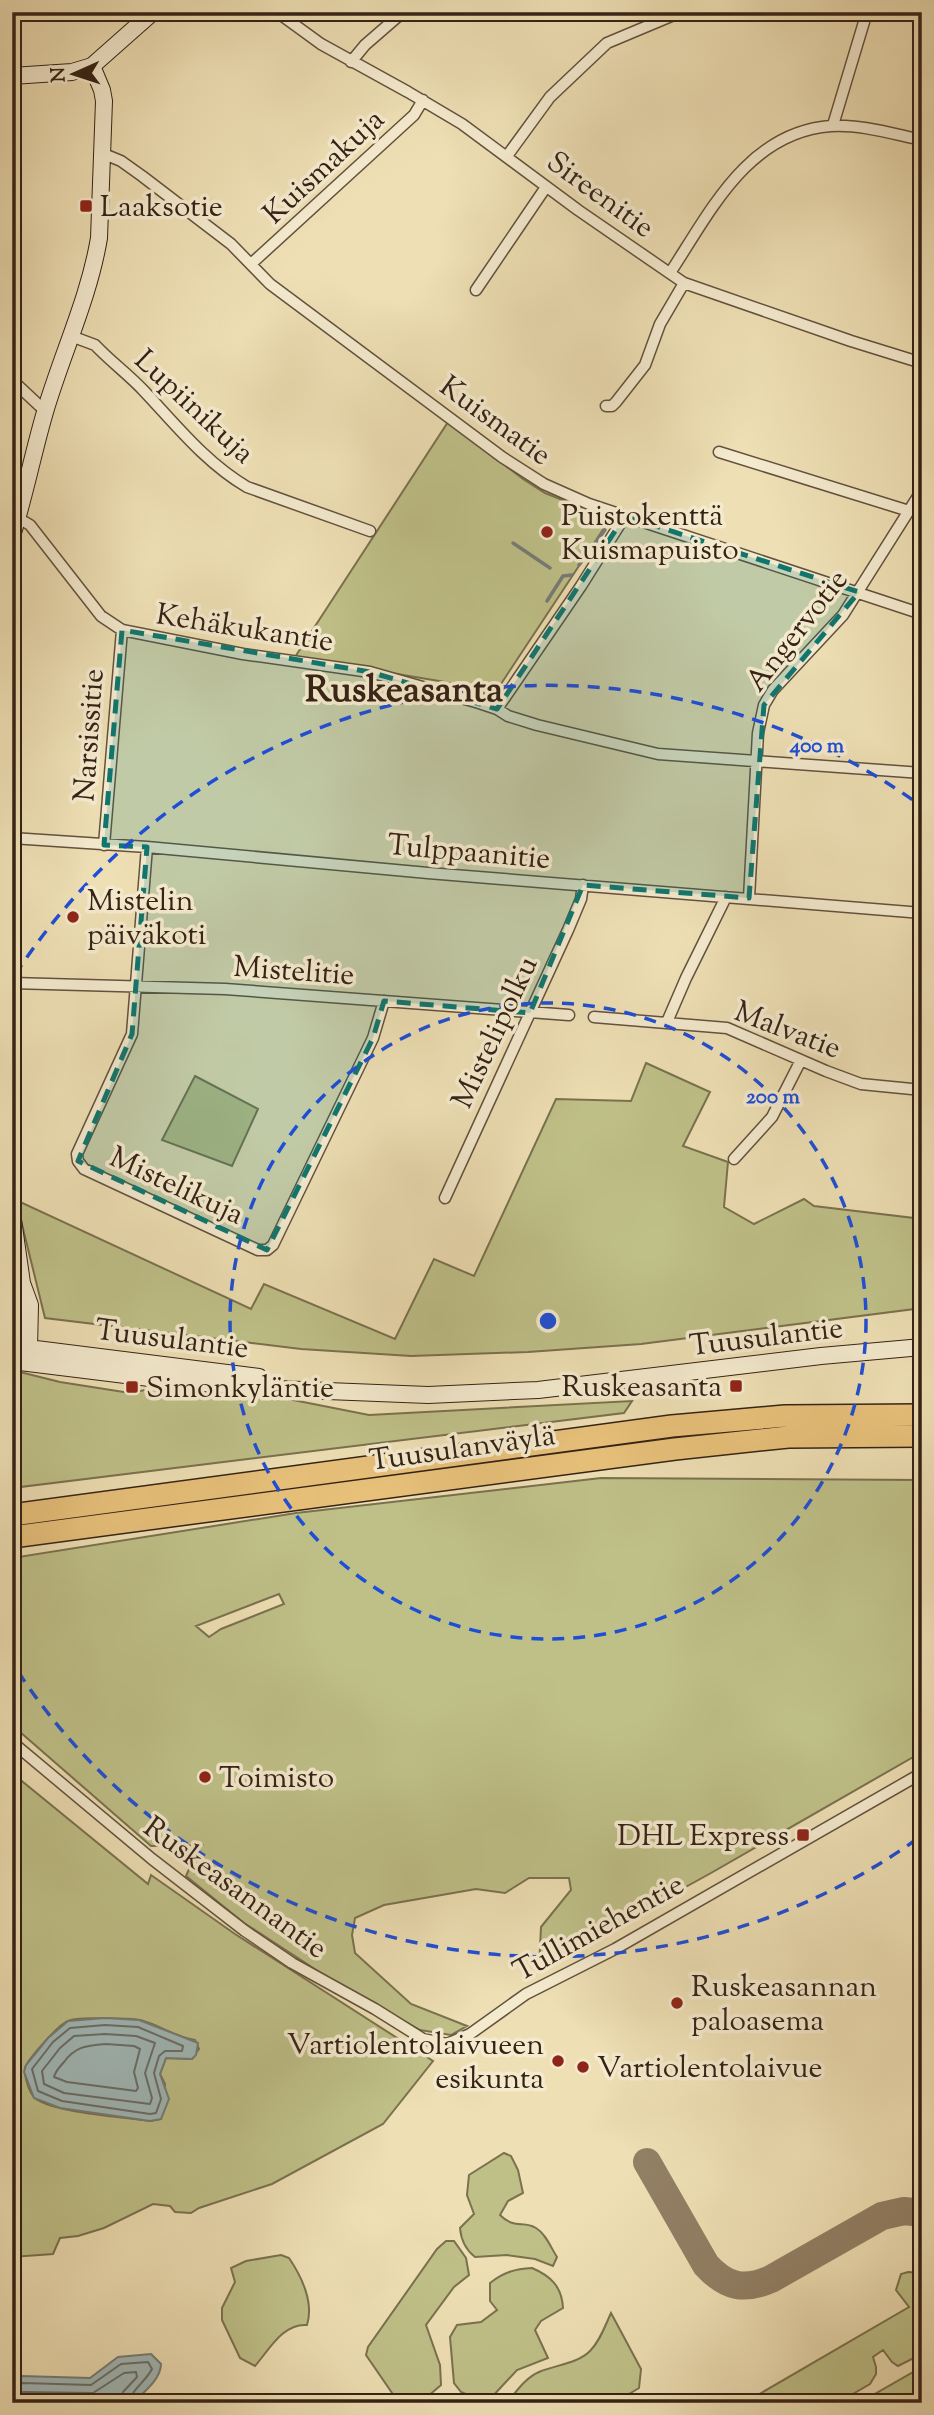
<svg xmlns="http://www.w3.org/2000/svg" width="934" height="2415" viewBox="0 0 934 2415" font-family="'Sorts Mill Goudy',serif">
<rect width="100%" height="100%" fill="#eedfb4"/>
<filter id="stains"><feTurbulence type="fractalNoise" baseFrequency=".00286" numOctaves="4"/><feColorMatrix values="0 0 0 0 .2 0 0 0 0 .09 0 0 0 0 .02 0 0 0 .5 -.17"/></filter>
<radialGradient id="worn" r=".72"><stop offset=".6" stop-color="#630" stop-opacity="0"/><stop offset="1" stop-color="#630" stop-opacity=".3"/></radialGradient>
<path fill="#bfc088" stroke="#7a714f" stroke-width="2" fill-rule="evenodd" d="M 448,422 L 523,479 L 545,493 L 610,519 L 493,696 L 445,682 L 295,657 Z
M 646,1063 L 710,1092 L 683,1146 L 728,1162 L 724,1207 L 754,1224 L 804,1199 L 814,1206 L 922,1219 L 922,1308 L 641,1344 L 528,1352 L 411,1356 L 301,1349 L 45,1318 L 16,1200 L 251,1309 L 264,1284 L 395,1339 L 434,1259 L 474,1276 L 556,1099 L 631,1101 Z
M 195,1076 L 258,1109 L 232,1166 L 162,1140 Z
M 12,1370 L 60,1382 L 130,1393 L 155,1388 L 283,1398 L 369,1415 L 632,1401 L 624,1413 L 12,1488 Z
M 601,1478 L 922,1480 L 922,1752 L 711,1873 L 539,1968 L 541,1927 L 571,1890 L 569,1878 L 529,1878 L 505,1893 L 476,1889 L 384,1905 L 355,1918 L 352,1935 L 355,1953 L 411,2004 L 467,2026 L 451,2035 L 420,2030 L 324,1975 L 244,1923 L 186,1876 L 197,1851 L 202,1845 L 151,1846 L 12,1725 L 12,1558 L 296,1513 ZM 279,1594 L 284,1604 L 221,1629 L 209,1637 L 196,1626 Z
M 12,1773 L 148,1884 L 151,1875 L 235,1934 L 433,2061 L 383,2124 L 272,2184 L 199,2208 L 191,2213 L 175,2212 L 170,2206 L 153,2204 L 104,2228 L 78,2236 L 60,2238 L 53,2254 L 12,2257 ZM 105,2018 C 116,2019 129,2018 140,2020 C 160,2025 175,2037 195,2040 L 199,2049 L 192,2059 L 166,2058 L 160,2074 L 165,2084 L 161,2119 L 150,2121 C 125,2117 53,2113 35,2098 C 29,2093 24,2075 25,2068 C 28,2059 58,2025 68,2021 C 77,2017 94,2019 105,2018 Z
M 504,2153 L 511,2156 L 518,2170 L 523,2193 L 508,2201 L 500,2215 C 515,2230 523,2220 536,2228 C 546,2234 551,2248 557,2257 L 553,2266 L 535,2259 L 507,2255 L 475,2257 C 466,2250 461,2240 460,2228 L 474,2214 L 467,2195 L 469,2175 Z
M 446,2241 L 454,2241 L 466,2258 L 469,2275 L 454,2287 L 426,2325 L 440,2365 L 441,2385 L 420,2403 L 399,2403 L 366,2355 L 368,2347 L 437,2249 Z
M 281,2255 L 289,2258 C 302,2277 314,2303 307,2325 C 283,2323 269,2350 255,2366 L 240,2358 L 222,2320 L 222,2308 L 235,2282 L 231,2268 L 246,2261 Z
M 532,2268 C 551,2276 562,2287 563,2308 L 541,2321 L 535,2330 L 548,2358 L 517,2370 L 491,2398 L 480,2400 L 461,2392 L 454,2383 L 450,2337 L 457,2325 L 481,2322 L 497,2310 L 490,2301 L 490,2283 C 504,2272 515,2269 532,2268 Z
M 908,2272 L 922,2273 L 922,2354 L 898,2366 L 892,2362 L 883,2350 L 873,2357 L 876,2367 L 876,2374 L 870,2384 L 837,2403 L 744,2403 L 909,2307 L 896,2290 L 901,2274 Z
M 611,2313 L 641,2369 L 639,2388 L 614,2403 L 507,2403 C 516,2392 525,2378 539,2372 C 555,2365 577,2364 590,2351 C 600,2341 605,2326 611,2313 Z
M 922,2367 L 922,2403 L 859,2403 Z"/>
<path fill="#a0b9b9" stroke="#757d78" stroke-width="2" d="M 105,2018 L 139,2020 L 198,2043 L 196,2055 L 192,2059 L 166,2058 L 160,2074 L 169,2099 L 161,2119 L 150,2121 L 60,2108 L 34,2098 L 24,2072 L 26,2065 L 48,2038 L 68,2021 Z
M 151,2354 L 161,2364 C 161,2379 144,2392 133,2403 L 12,2403 L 12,2379 L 21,2376 L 90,2378 L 118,2357 Z"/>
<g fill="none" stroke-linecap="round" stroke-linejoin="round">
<path stroke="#6a6e68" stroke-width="2" d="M 105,2025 L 138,2027 L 183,2046 L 182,2051 L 165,2051 L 159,2056 L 154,2073 L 161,2099 L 156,2113 L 150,2114 L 62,2101 L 38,2091 L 32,2069 L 53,2042 L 70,2028 Z
M 105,2034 L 136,2036 L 155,2043 L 145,2073 L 152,2098 L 150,2104 L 64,2093 L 44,2084 L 42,2071 L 60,2048 L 74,2036 Z
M 106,2044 L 134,2046 L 140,2049 L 134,2072 L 138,2088 L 136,2091 L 67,2082 L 54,2077 C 56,2070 59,2068 64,2062 C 76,2046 86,2046 106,2044 Z
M 12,2385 L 23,2383 L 91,2385 L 121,2364 L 148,2362 L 152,2369 C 146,2381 131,2390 129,2403
M 12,2394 L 24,2392 L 93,2393 L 124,2373 L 136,2372 L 137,2377 L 123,2392 L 120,2403"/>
<path stroke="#757d78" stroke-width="3.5" d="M 513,543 L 550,568
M 579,565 L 605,530
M 547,601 L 563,576 L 572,575"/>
<path stroke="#928065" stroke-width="28" d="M 647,2162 L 706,2265 C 726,2287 744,2291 771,2279 L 882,2216 L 904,2211 L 922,2213"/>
<g stroke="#63513e" stroke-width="13">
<path id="minor" d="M 277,12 L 321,44 L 408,92 L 462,124 L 578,210 L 684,283 L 851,341 L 922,363
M 351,62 L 365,45 L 403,12
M 833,125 L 867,12
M 104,154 L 121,161 L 142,176 L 231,244 L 270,284 L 502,457 L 544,484 L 589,504 L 922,614
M 507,156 L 550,97 L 607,43 L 681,12
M 251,264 L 414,115 L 423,100
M 670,273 C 710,212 748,132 831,126 C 860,124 893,134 922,140
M 476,290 L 546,187
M 71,336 L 95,345 L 100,350 C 114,364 130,376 144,391 C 176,425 206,463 247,487 L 370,531
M 12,380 L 45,411
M 606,406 L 612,406 L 616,402 L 645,365 L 660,324 L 684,283
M 719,452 L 909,511
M 12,476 L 28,482
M 18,518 L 30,525 L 101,616 L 122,630 L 243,654 L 370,672 L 479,703 L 497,709 L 508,716 L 537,725 L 658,754 L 922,773
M 497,709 L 581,586 L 625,516
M 12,838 L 147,847 L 428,873 L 922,913
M 104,845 L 122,630
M 147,847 L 132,1034 L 77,1154 L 78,1161 L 84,1169 L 258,1250 L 267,1250 L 273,1245 L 373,1038 L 384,1001
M 749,898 L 758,733 L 764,705 L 773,690 L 843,615 L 922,490
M 12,983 L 225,989 L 569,1015
M 594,1017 L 727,1028 L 826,1071 L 861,1084 L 922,1090
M 667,1022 L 686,978 L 726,897
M 734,1159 L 772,1117 L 801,1060
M 445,1198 L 568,930 L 581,899 L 583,885
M 12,1742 L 152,1859 L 245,1931 L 292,1963 L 375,2009 L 423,2039 L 447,2044 L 470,2034 L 526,1994 L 615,1949 L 922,1773"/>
</g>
<g stroke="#352216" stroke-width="18">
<path id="secondary" d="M 12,76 L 72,72 L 92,66 L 153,12
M 12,536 C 25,495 33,453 45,412 C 62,354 89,298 99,238 L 104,101 L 102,90 L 92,66
M 12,1213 L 22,1283 L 30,1305 L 29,1349 L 23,1358
M 12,1346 L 259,1377
M 17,1356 L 13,1347 L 22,1286
M 12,1361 L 166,1380 L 277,1389 L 428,1395 L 538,1390 L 821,1356 L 922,1347"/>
</g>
<g stroke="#352216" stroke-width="24">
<path id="motorway" d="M 12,1515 L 672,1426 L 785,1416 L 922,1415
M 12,1537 L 675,1449 L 788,1437 L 922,1436"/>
</g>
<use href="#minor" stroke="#f4eace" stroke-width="10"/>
<use href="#secondary" stroke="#f4eace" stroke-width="16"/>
<use href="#motorway" stroke="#e7c07a" stroke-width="21"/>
</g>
<path fill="#0f766e" fill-opacity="0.2" stroke="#0f766e" stroke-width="5" stroke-dasharray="14 9" stroke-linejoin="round" d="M 625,516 L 859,592 L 764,705 L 749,898 L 583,885 L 530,1013 L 384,1001 L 373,1038 L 267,1250 L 78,1161 L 132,1034 L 147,847 L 104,845 L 122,630 L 370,672 L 497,709 Z"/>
<g fill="none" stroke="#1d4ed8" stroke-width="3.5" stroke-dasharray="12 9">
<circle cx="548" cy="1321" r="318"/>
<path d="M917 1839A636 636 0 0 1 15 1667M15 975A636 636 0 0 1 917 803"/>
</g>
<g fill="#8f2418" stroke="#f4eace" stroke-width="2.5">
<rect x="79" y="199" width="14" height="14" rx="3.5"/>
<circle cx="547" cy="532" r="7"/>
<circle cx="73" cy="917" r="7"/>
<rect x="729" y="1379" width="14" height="14" rx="3.5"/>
<rect x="125" y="1380" width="14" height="14" rx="3.5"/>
<circle cx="205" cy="1777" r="7"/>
<rect x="796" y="1828" width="14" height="14" rx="3.5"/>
<circle cx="677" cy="2003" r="7"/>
<circle cx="558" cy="2061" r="7"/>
<circle cx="583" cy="2067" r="7"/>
</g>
<g text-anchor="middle" stroke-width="7" stroke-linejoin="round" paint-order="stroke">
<g font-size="30" fill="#352216" stroke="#f4eace">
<text transform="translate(323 166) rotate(-43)" y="10">Kuismakuja</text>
<text transform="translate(601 194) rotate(36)" y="10">Sireenitie</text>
<text transform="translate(195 406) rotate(43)" y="10">Lupiinikuja</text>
<text transform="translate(496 420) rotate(36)" y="10">Kuismatie</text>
<text transform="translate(245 627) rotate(9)" y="10">Kehäkukantie</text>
<text transform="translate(796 630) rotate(-52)" y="10">Angervotie</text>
<text transform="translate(88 735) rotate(-86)" y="10">Narsissitie</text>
<text transform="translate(469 851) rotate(5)" y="10">Tulppaanitie</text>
<text transform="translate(294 970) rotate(4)" y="10">Mistelitie</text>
<text transform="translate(788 1029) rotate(21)" y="10">Malvatie</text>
<text transform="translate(494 1032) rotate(-65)" y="10">Mistelipolku</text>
<text transform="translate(177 1185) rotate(25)" y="10">Mistelikuja</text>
<text transform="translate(766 1336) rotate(-7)" y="10">Tuusulantie</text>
<text transform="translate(172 1338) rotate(7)" y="10">Tuusulantie</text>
<text transform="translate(462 1447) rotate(-8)" y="10">Tuusulanväylä</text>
<text transform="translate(236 1887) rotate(36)" y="10">Ruskeasannantie</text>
<text transform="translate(598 1927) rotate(-29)" y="10">Tullimiehentie</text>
</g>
<g font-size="30" fill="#352216" stroke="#f4eace" text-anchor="start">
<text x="100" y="216">Laaksotie</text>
<text x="561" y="525">Puistokenttä<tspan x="561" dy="34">Kuismapuisto</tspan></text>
<text x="87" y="910">Mistelin<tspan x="87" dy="34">päiväkoti</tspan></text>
<text x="722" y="1396" text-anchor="end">Ruskeasanta</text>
<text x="146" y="1397">Simonkyläntie</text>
<text x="219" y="1787">Toimisto</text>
<text x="789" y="1845" text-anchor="end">DHL Express</text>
<text x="691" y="1996">Ruskeasannan<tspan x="691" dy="34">paloasema</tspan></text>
<text x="544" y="2054" text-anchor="end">Vartiolentolaivueen<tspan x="544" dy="34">esikunta</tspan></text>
<text x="597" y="2077">Vartiolentolaivue</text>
</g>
<g font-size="37" font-weight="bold" fill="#352216" stroke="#f4eace">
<text x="404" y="701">Ruskeasanta</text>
</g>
</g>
<circle cx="548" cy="1321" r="10" fill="#1d4ed8" stroke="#f4eace" stroke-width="3.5"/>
<g font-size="21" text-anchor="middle" font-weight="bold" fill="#1d4ed8" stroke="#f4eace" stroke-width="7" stroke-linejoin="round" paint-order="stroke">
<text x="817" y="752">400 m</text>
<text x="773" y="1103">200 m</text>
</g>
<rect width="934" height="2415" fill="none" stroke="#eedfb4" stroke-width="42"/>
<rect x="14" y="14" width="906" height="2387" fill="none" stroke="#352216" stroke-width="3.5"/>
<rect x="21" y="21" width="892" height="2373" fill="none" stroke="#352216" stroke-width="2"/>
<g transform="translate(74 74) rotate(267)" stroke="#f4eace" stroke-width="5" paint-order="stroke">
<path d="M0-5L12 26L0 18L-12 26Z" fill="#352216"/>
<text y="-10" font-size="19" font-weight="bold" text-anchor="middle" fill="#352216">N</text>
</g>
<rect width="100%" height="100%" filter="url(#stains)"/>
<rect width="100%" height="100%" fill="url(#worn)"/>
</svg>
